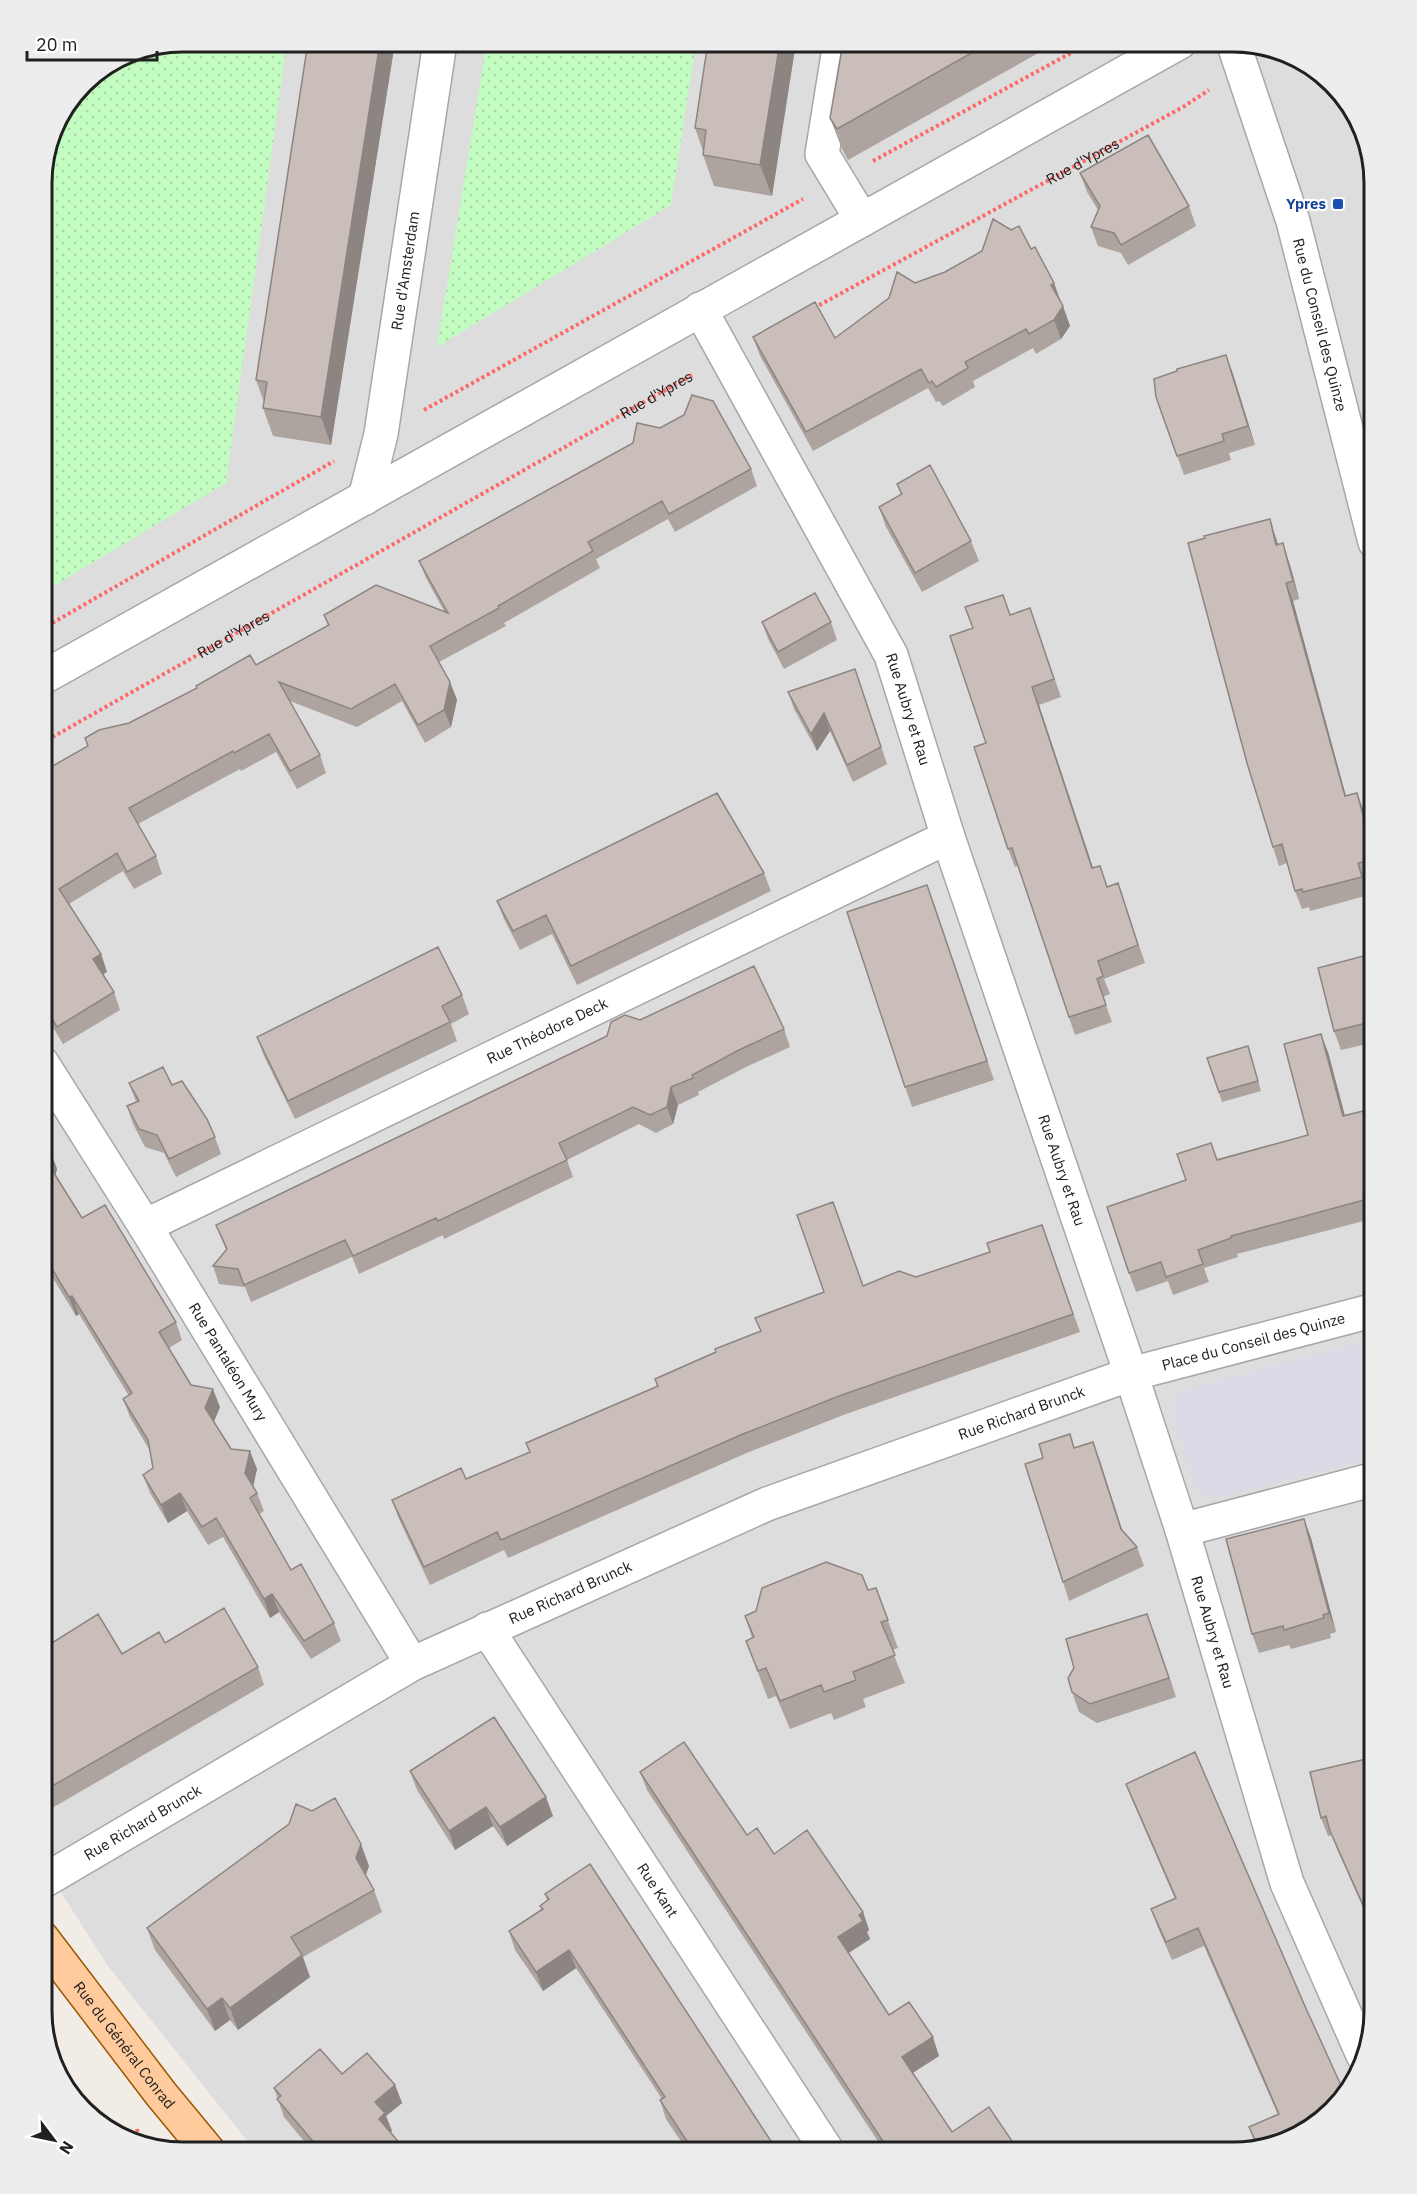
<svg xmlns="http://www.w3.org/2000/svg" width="1417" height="2194" viewBox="0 0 1417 2194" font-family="'IBM Plex Sans',sans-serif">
<defs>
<pattern id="park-dots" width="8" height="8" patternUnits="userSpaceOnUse" patternTransform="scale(1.5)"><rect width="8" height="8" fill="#c3fcc1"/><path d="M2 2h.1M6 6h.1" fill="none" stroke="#a7d8a6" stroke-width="1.8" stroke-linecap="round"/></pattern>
</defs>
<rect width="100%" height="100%" fill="#f1ece6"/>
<path fill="#dedddd" d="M 184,42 L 1243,42 L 1312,66 L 1360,121 L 1375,184 L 1375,2011 L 1356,2081 L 1296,2137 L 1233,2152 L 256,2152 L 108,1966 L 42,1863 L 42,175 L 56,121 L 84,83 L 130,53 Z"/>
<path fill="url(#park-dots)" d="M 184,42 L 287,42 L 226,483 L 42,593 L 42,175 L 56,121 L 84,83 L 130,53 Z
M 487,42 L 696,42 L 671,205 L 437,347 Z"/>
<path fill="#dadbe7" d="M 1375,1339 L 1375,1457 L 1215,1499 L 1197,1492 L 1170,1407 L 1180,1391 Z"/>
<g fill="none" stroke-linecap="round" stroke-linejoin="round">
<g stroke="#a7a7a7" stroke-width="36">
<g id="minor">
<path d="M 840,42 L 822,154 L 862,220"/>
<path id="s3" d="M 1233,42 L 1293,221 L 1375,542"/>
<path id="s4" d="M 700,309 L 891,655 L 948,837 L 1131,1374 L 1182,1530 L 1287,1883 L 1363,2055"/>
<path id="s5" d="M 365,498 L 381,434 L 440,42"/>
<path d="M 42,678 L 1180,42"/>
<path id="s6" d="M 42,1063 L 145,1226 L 412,1664"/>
<path id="s7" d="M 145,1226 L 948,837"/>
<path d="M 1182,1530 L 1375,1479"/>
<path id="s8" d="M 487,1629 L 828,2152"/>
<path id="s9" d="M 42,1882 L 412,1664 L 767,1504 L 1131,1374 L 1375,1310"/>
</g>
</g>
<g stroke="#9b5800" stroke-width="36">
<g id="major">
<path id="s10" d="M 42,1938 L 161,2094 L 209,2152"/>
</g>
</g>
<g stroke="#ff6868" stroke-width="4" stroke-dasharray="3 3" stroke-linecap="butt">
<path d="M 873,161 L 1091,42"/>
<path id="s1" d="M 814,308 L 1183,107 L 1209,90"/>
<path d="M 424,410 L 803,199"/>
<path d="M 42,629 L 334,461"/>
<path id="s2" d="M 42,743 L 692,375"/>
<path d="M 137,2129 L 139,2140"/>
</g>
<use href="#minor" stroke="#fff" stroke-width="33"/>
<use href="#major" stroke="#ffca9c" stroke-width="33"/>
</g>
<path fill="#ada39f" d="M 308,42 L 395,42 L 331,445 L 273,436 L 263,408 L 264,402 L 256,380 Z
M 708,42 L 796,42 L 772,196 L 714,186 L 703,155 L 703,151 L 695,128 Z
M 849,42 L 1058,42 L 848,160 L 842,149 L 830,118 Z
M 1080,173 L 1189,206 L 1196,226 L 1128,265 L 1121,253 L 1098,246 L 1091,227 L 1098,210 L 1087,192 Z
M 1031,249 L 1054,283 L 1070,326 L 1061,339 L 1036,354 L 1033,348 L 973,381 L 975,387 L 943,406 L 939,401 L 936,402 L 928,388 L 813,451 L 760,356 L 753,337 L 835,338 L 915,283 Z
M 1226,355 L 1233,374 L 1255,445 L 1229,453 L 1231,460 L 1184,475 L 1156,397 Z
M 751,469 L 757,486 L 675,532 L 668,519 L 596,559 L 600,568 L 504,623 L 506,626 L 439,662 L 450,682 L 457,700 L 451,727 L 425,743 L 402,701 L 357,727 L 290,701 L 320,755 L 326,773 L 297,789 L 276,752 L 241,771 L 240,769 L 138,824 L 156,856 L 162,874 L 134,889 L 123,871 L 69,904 L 101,954 L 107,972 L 103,974 L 114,992 L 120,1010 L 63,1044 L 42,1009 L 42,772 L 129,723 L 256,665 L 328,626 L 324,615 L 444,611 L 426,578 L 419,561 Z
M 897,484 L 971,541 L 979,561 L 922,592 L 886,527 L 879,507 L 901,495 Z
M 1276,538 L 1278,545 L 1289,562 L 1294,578 L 1299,599 L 1293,601 L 1346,796 L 1357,793 L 1364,812 L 1375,853 L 1375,879 L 1365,882 L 1369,895 L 1310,911 L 1309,907 L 1302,909 L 1295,891 L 1287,863 L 1279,866 L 1273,847 Z
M 1030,608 L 1061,697 L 1039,705 L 1093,868 L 1107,887 L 1118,883 L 1145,963 L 1104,979 L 1110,994 L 1103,997 L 1112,1022 L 1075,1035 L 1018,866 L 1015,867 L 1008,849 L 986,743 L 973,628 Z
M 762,622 L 831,622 L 837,640 L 784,669 L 768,639 Z
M 861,686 L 887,764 L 853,782 L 830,731 L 817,751 L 794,709 L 788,692 Z
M 764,873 L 771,891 L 577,985 L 552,934 L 520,950 L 504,919 L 497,901 Z
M 934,904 L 994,1080 L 912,1107 L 905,1087 Z
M 1375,953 L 1375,1042 L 1341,1050 L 1334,1031 Z
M 462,995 L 469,1014 L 451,1024 L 457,1041 L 295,1119 L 264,1056 L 257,1037 Z
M 640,1020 L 784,1029 L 790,1047 L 746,1067 L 698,1092 L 699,1095 L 678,1105 L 673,1124 L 656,1133 L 639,1124 L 567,1160 L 573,1177 L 444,1239 L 443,1235 L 359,1274 L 352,1257 L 251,1302 L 245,1287 L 219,1284 L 213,1266 L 226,1250 L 216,1225 Z
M 1328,1052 L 1345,1116 L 1375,1108 L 1375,1218 L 1237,1254 L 1238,1257 L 1204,1268 L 1209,1282 L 1173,1295 L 1168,1281 L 1136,1292 L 1129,1273 L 1186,1180 L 1211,1143 L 1217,1159 L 1308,1135 Z
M 1251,1056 L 1261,1091 L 1222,1102 L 1207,1058 Z
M 129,1083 L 172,1085 L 215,1137 L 221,1154 L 176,1177 L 164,1153 L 145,1147 L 133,1124 L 127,1106 L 136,1102 Z
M 42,1137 L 50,1150 L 57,1169 L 55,1175 L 82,1218 L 176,1322 L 182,1340 L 169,1348 L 191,1385 L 220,1407 L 214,1422 L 231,1449 L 257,1469 L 253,1486 L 257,1493 L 264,1511 L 259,1514 L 291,1570 L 334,1623 L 341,1641 L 311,1659 L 279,1612 L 270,1618 L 223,1537 L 208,1545 L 187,1511 L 168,1523 L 150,1493 L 143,1475 L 153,1468 L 150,1451 L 130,1417 L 123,1399 L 129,1396 L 79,1314 L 76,1316 L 42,1260 Z
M 1042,1225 L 1080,1332 L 846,1414 L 749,1452 L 508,1558 L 504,1550 L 430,1585 L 399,1519 L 392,1500 L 466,1479 L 530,1452 L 526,1443 L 657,1387 L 655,1379 L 863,1286 L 916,1277 L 990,1252 Z
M 1093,1442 L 1122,1530 L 1137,1547 L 1144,1566 L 1069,1601 L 1063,1582 L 1075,1448 Z
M 1304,1519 L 1311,1538 L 1336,1632 L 1330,1634 L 1331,1638 L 1291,1649 L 1289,1645 L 1259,1653 L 1252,1634 Z
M 876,1588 L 898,1648 L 892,1650 L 905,1683 L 863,1699 L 866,1707 L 834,1720 L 831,1713 L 790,1729 L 776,1696 L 768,1699 L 746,1641 L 752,1638 L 745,1616 Z
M 1154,1633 L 1176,1697 L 1097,1723 L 1079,1712 L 1072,1692 Z
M 165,1643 L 258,1667 L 264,1685 L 47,1811 L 42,1803 L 42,1646 L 44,1648 L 122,1654 Z
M 1195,1752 L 1296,2137 L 1256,2147 L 1249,2127 L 1278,2115 L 1204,1946 L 1172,1960 L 1158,1928 L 1151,1909 L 1175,1899 L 1133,1802 L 1126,1784 Z
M 1375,1757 L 1375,1935 L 1337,1849 L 1332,1835 L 1328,1836 L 1321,1818 Z
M 410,1771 L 553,1816 L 507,1846 L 493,1826 L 455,1850 L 417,1790 Z
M 640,1772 L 747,1835 L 774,1854 L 863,1912 L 869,1930 L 867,1932 L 870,1939 L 849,1953 L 889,2015 L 939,2056 L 913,2073 L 952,2132 L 1018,2150 L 1019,2152 L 885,2152 L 647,1790 Z
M 369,1866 L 366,1875 L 374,1890 L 382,1912 L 303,1957 L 310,1977 L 238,2030 L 230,2020 L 215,2031 L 155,1950 L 147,1928 Z
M 545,1894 L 778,2152 L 688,2152 L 666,2119 L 660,2100 L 662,2099 L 576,1968 L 543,1991 L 515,1950 L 509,1931 L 542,1909 L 540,1906 L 547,1900 Z
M 342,2074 L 395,2085 L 402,2103 L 386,2116 L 392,2131 L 391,2132 L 407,2152 L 313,2152 L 284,2117 L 274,2088 Z"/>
<path fill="#8d8582" d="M 380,42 L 395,42 L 331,445 L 321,417 Z
M 780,42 L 796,42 L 772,196 L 760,165 Z
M 1054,283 L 1061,303 L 1051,285 Z
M 1063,306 L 1070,326 L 1061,339 L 1054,320 Z
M 1226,355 L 1233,374 L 1255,445 L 1248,426 Z
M 1270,519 L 1276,538 L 1283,564 L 1276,545 Z
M 1283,543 L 1289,562 L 1299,599 L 1293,581 Z
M 1286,583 L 1293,601 L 1351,815 L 1345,796 Z
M 450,682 L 457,700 L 451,727 L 444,710 Z
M 1032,687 L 1039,705 L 1099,886 L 1092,868 Z
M 824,713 L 830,731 L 817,751 L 811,734 Z
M 1357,793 L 1364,812 L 1375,853 L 1375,859 Z
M 1358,863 L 1365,882 L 1369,895 L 1362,877 Z
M 101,954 L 107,972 L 100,976 L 93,959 Z
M 1321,1034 L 1328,1052 L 1350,1135 L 1343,1116 Z
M 671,1087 L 678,1105 L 673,1124 L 667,1107 Z
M 50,1150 L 57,1169 L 54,1181 L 47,1162 Z
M 72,1296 L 79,1314 L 76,1316 L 69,1297 Z
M 213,1389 L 220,1407 L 212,1426 L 205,1408 Z
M 1093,1442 L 1100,1461 L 1128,1548 L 1121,1529 Z
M 250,1451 L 257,1469 L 252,1492 L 245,1473 Z
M 180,1493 L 187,1511 L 168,1523 L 161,1505 Z
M 1304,1519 L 1311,1538 L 1336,1632 L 1329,1613 Z
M 272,1594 L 279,1612 L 270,1618 L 264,1599 Z
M 1147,1614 L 1154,1633 L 1176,1697 L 1169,1678 Z
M 546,1797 L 553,1816 L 507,1846 L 500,1827 Z
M 486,1807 L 493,1826 L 455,1850 L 449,1831 Z
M 361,1844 L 369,1866 L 364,1880 L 356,1858 Z
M 863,1912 L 869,1930 L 867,1932 L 870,1939 L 845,1955 L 838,1937 L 859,1915 Z
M 569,1950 L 576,1968 L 543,1991 L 536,1972 Z
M 302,1955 L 310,1977 L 238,2030 L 230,2008 Z
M 222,1998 L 230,2020 L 215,2031 L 207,2009 Z
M 933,2037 L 939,2056 L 909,2075 L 902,2057 Z
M 395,2085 L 402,2103 L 386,2116 L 392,2131 L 386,2137 L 379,2119 L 375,2102 Z"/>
<path fill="#c9beb9" stroke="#8d8582" stroke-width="1.5" d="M 308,42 L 380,42 L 321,417 L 263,408 L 267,382 L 256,380 Z
M 708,42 L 780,42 L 760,165 L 703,155 L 706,130 L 695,128 Z
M 849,42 L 991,42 L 837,129 L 830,118 L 842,48 Z
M 1148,135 L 1189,206 L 1121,245 L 1114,233 L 1091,227 L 1100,206 L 1080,173 Z
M 993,219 L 1011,230 L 1019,226 L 1031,249 L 1035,247 L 1054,283 L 1051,285 L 1063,306 L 1054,320 L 1029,334 L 1026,329 L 965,362 L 968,368 L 936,387 L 932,381 L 929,383 L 921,369 L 806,432 L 753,337 L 815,302 L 835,338 L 889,298 L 897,272 L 915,283 L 945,272 L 982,251 Z
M 1226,355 L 1248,426 L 1222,434 L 1224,441 L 1177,456 L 1156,397 L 1154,379 L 1177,371 L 1177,369 Z
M 692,395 L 713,401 L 751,469 L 669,514 L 662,501 L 588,542 L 593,551 L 498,606 L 499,608 L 430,646 L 450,682 L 444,710 L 418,725 L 395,684 L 351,709 L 279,682 L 320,755 L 290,771 L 269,734 L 234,753 L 233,751 L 129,808 L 156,856 L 127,872 L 117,853 L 59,889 L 101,954 L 93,959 L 114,992 L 57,1027 L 42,1002 L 42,772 L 88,746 L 85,738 L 99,730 L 129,723 L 197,688 L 196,686 L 250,655 L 256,665 L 329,625 L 324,615 L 376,585 L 448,613 L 419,561 L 633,443 L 637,423 L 660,428 L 684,415 Z
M 930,465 L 971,541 L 915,573 L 879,507 L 902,494 L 897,484 Z
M 1270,519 L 1276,545 L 1283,543 L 1287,559 L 1293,581 L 1286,583 L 1345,796 L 1357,793 L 1375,859 L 1358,863 L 1362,877 L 1303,892 L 1302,889 L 1295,891 L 1282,844 L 1273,847 L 1247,763 L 1188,543 L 1205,538 L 1204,536 Z
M 815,593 L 831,622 L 778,652 L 762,622 Z
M 1003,595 L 1010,615 L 1030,608 L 1054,679 L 1032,687 L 1092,868 L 1100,866 L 1107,887 L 1118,883 L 1138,945 L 1098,961 L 1103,976 L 1097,979 L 1106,1005 L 1069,1017 L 1012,848 L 1008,849 L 974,747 L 986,743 L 950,636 L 973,628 L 965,607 Z
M 855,669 L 881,747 L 847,765 L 824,713 L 811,734 L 788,692 Z
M 717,793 L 764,873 L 571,966 L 546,915 L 513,931 L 497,901 Z
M 927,885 L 987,1061 L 905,1087 L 847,912 Z
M 438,947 L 462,995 L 442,1006 L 450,1022 L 288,1101 L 257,1037 Z
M 1375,953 L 1375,1021 L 1334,1031 L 1318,968 Z
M 754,966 L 784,1029 L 739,1050 L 692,1075 L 693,1078 L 671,1087 L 667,1107 L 650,1115 L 633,1107 L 559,1143 L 567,1160 L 438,1221 L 436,1218 L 353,1256 L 345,1240 L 244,1285 L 238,1269 L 213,1266 L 227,1249 L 216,1225 L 607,1036 L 611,1022 L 625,1015 L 640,1020 Z
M 1321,1034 L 1343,1116 L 1375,1108 L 1375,1197 L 1231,1236 L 1231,1238 L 1198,1250 L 1203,1264 L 1166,1277 L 1161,1262 L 1129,1273 L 1107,1207 L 1186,1180 L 1177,1154 L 1211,1143 L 1217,1160 L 1308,1135 L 1284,1044 Z
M 1248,1046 L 1258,1081 L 1219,1092 L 1207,1058 Z
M 163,1067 L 172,1085 L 182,1081 L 207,1119 L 215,1137 L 169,1159 L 157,1135 L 139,1129 L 127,1106 L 139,1101 L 129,1083 Z
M 42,1137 L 50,1150 L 47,1162 L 82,1218 L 105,1205 L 176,1322 L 159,1332 L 191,1385 L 213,1389 L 205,1408 L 231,1449 L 250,1451 L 245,1473 L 257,1493 L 250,1498 L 291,1570 L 301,1564 L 334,1623 L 304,1641 L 272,1594 L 264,1599 L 216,1518 L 202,1527 L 180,1493 L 161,1505 L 143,1475 L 153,1468 L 148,1440 L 123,1399 L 132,1393 L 72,1296 L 69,1297 L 42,1252 Z
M 833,1202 L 863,1286 L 899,1271 L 916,1277 L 990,1252 L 987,1243 L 1042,1225 L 1073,1314 L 839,1396 L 743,1434 L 501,1540 L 497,1532 L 424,1567 L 392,1500 L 461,1468 L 466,1479 L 530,1452 L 526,1443 L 658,1386 L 655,1379 L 716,1352 L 715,1349 L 761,1331 L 755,1318 L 824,1292 L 797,1215 Z
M 1070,1434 L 1074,1448 L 1093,1442 L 1121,1529 L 1137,1547 L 1063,1582 L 1025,1464 L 1043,1458 L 1039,1444 Z
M 1304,1519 L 1329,1613 L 1323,1615 L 1324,1618 L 1284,1630 L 1283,1626 L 1252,1634 L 1226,1539 Z
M 826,1562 L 862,1575 L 868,1590 L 876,1588 L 888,1620 L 881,1622 L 895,1655 L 853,1672 L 856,1680 L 824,1692 L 821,1685 L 780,1701 L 766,1668 L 758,1671 L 746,1641 L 754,1637 L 745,1616 L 756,1611 L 762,1588 Z
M 224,1608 L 258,1667 L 42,1792 L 42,1646 L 44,1648 L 98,1614 L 122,1654 L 159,1632 L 165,1643 Z
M 1147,1614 L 1169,1678 L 1090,1704 L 1072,1692 L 1068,1678 L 1074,1668 L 1066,1639 Z
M 494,1717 L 546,1797 L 500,1827 L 486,1807 L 449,1831 L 410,1771 Z
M 684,1742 L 747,1835 L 757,1828 L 774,1854 L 807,1830 L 863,1912 L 859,1915 L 863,1921 L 838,1937 L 889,2015 L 909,2002 L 933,2037 L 902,2057 L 952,2132 L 989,2107 L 1018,2150 L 1015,2152 L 890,2152 L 640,1772 Z
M 1195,1752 L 1304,2004 L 1344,2092 L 1296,2137 L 1258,2146 L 1249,2127 L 1279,2114 L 1198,1928 L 1166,1942 L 1151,1909 L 1176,1898 L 1126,1784 Z
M 1375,1757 L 1375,1932 L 1330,1831 L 1326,1816 L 1321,1818 L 1310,1772 Z
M 335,1798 L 361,1844 L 356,1858 L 374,1890 L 291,1937 L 302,1955 L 230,2008 L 222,1998 L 207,2009 L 147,1928 L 289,1824 L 296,1804 L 312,1811 Z
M 590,1864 L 778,2152 L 694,2152 L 660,2100 L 665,2097 L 569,1950 L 536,1972 L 509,1931 L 543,1909 L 540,1906 L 549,1899 L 545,1894 Z
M 320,2049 L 342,2074 L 367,2053 L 395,2085 L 375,2102 L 385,2113 L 379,2119 L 407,2152 L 322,2152 L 277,2099 L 281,2096 L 274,2088 Z"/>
<rect fill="#1a4fb4" stroke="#fff" stroke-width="2" x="1332" y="198" width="12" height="12" rx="3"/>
<g text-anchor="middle" stroke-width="4.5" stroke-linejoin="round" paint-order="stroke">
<g font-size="15" fill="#202020" stroke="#fff">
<text dy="5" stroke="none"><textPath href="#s1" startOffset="306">Rue d'Ypres</textPath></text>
<text dy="5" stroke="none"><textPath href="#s5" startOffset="231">Rue d'Amsterdam</textPath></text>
<text dy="5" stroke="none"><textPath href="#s3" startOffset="296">Rue du Conseil des Quinze</textPath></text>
<text dy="5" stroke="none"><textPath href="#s2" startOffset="706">Rue d'Ypres</textPath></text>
<text dy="5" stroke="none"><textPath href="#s2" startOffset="220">Rue d'Ypres</textPath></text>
<text dy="5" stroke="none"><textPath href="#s4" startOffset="452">Rue Aubry et Rau</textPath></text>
<text dy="5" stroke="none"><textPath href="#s7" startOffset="447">Rue Théodore Deck</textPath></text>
<text dy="5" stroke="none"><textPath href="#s4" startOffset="938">Rue Aubry et Rau</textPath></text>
<text dy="5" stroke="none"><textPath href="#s9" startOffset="1332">Place du Conseil des Quinze</textPath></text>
<text dy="5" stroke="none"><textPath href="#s6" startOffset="352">Rue Pantaléon Mury</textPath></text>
<text dy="5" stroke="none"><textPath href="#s9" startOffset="1089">Rue Richard Brunck</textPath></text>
<text dy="5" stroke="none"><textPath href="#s9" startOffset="603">Rue Richard Brunck</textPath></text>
<text dy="5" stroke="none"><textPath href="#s4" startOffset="1424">Rue Aubry et Rau</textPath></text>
<text dy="5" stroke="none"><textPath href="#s9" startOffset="117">Rue Richard Brunck</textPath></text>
<text dy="5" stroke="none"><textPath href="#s8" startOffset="312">Rue Kant</textPath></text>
<text dy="5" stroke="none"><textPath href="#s10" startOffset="135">Rue du Général Conrad</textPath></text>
</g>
<g font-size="15" font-weight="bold" fill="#164399" stroke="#fff" text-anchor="end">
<text x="1326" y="209">Ypres</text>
</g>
</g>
<path d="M0 0H1417V2194H0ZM183 52H1233A131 131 0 0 1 1364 183V2011A131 131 0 0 1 1233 2142H183A131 131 0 0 1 52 2011V183A131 131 0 0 1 183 52Z" fill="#ededed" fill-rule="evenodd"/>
<path fill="none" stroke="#202020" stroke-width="3" d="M183 52H1233A131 131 0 0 1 1364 183V2011A131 131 0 0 1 1233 2142H183A131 131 0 0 1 52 2011V183A131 131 0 0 1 183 52Z"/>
<g transform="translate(54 2140) rotate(122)" stroke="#ffffff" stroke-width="4.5" paint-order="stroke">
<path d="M0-4.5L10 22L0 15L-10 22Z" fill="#202020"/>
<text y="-9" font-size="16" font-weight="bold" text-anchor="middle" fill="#202020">N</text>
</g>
<path d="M27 51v9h130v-9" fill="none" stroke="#202020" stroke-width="3"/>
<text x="36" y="51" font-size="18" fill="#202020" stroke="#ffffff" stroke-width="4.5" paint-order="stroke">20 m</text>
</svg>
